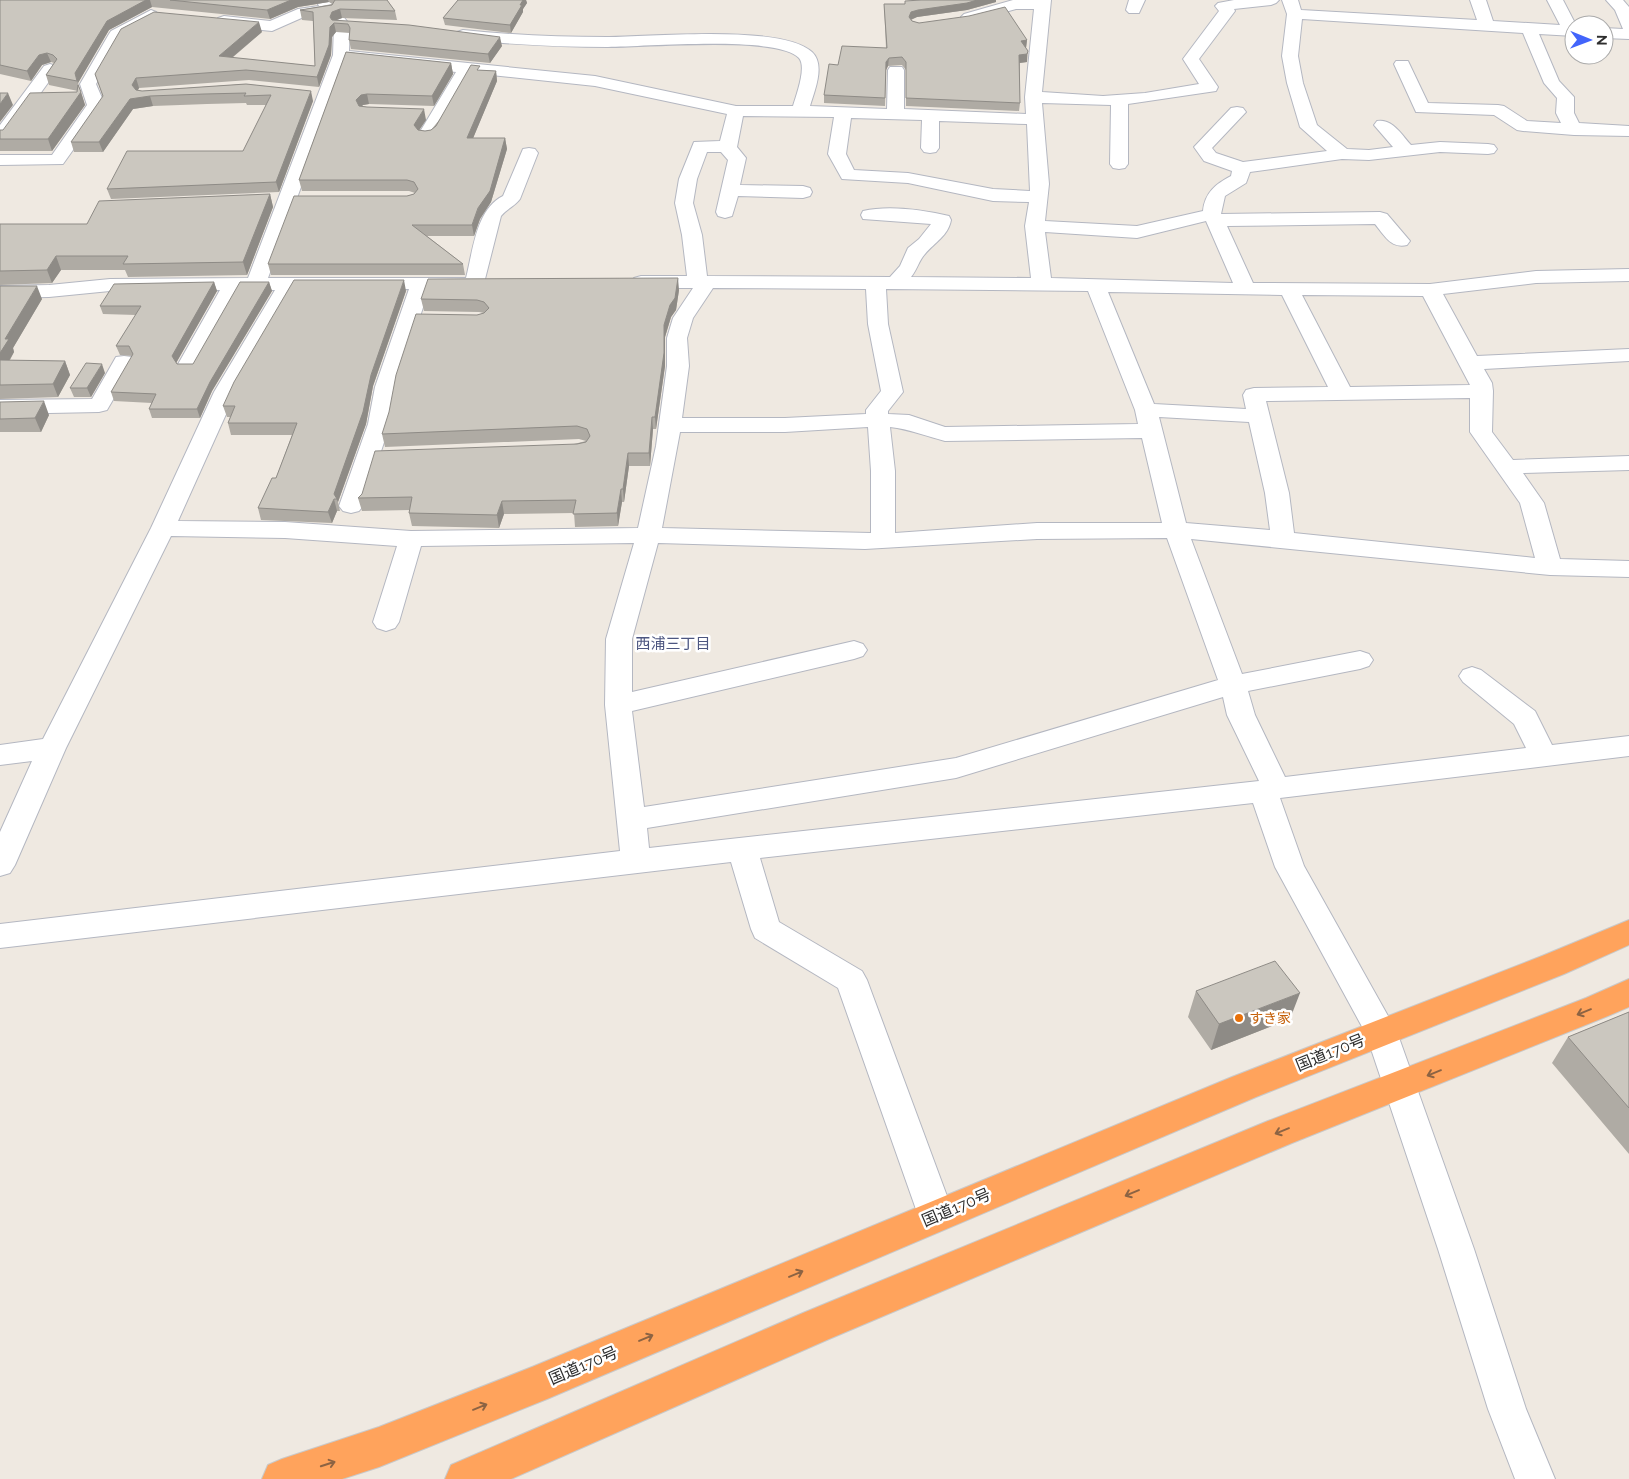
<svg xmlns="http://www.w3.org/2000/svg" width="1629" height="1479" viewBox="0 0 1629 1479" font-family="Raleway,'Noto Sans JP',sans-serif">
<rect width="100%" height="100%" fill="#efe9e1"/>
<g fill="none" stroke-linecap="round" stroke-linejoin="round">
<g stroke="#b4b7c1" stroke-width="2">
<path id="street" d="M 316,0 L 330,0 L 350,25 L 349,51 L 595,76 L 736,106 L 793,106 C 796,96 807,67 799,58 C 779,35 642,47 608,47 C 559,47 511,44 463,40 L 457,38 L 455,35 L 457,32 L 463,30 C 511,35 559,37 607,37 C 651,37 781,24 812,52 C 826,65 814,92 810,106 L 887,109 L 888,70 L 890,67 L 902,67 L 904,70 L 904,109 L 1026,114 L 1025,97 L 1034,9 L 1016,9 L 969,22 L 964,20 L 961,17 L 964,14 L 1013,0 L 1051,0 L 1042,92 L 1103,96 L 1145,93 L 1199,84 L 1183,59 L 1219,11 L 1215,6 L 1218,3 L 1234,0 L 1279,0 L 1276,3 L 1271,5 L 1234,9 L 1235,11 L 1199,59 L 1218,87 L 1216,91 L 1128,104 L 1128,164 L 1125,168 L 1119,169 L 1113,168 L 1110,164 L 1111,105 L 1042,103 L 1049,184 L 1045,221 L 1137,226 L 1203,211 C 1205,192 1216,184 1231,176 L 1232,171 L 1204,161 L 1194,147 L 1231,108 L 1237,107 L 1243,108 L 1246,112 L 1212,148 L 1216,153 L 1243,162 L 1327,151 L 1300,127 L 1287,83 L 1282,56 L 1287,14 L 1282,0 L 1298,0 L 1301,10 L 1477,20 L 1470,0 L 1486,0 L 1493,21 L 1560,25 L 1547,0 L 1563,0 L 1576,25 L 1574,25 L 1574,36 L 1539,34 L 1559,81 L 1574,97 L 1574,113 L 1579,123 L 1629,126 L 1629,136 L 1574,135 L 1523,131 L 1517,130 L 1494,115 L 1416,112 L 1394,64 L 1396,61 L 1408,61 L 1428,103 L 1498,105 L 1504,106 L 1527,121 L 1561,123 L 1556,113 L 1557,98 L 1544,83 L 1523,33 L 1302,19 L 1298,56 L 1303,83 L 1317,125 L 1347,149 L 1369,150 L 1393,147 L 1374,125 L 1377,121 C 1392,118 1402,135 1411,145 L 1440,142 L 1488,144 L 1494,145 L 1497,149 L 1494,153 L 1488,154 L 1440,152 L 1369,160 L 1342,159 L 1250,172 L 1246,183 L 1225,196 L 1221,214 L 1380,212 L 1387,214 L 1410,241 L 1407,245 C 1391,249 1384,235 1375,224 L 1227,226 L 1253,283 L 1430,284 L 1536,271 L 1629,269 L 1629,281 L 1536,283 L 1443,294 L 1477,356 L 1629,349 L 1629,361 L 1484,369 L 1492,383 L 1493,391 L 1492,432 L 1513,460 L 1629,456 L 1629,470 L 1523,473 L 1544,503 L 1560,559 L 1629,561 L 1629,577 L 1550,575 L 1191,539 L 1242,674 L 1360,651 L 1369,654 L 1373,660 L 1369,666 L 1360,669 L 1248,691 L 1255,715 L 1285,777 L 1526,748 L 1514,724 L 1463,682 L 1459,676 L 1463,670 L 1472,667 L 1481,670 L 1535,711 L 1552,745 L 1629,736 L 1629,756 L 1280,798 L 1304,866 L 1397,1032 L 1474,1249 L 1526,1409 L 1555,1479 L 1515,1479 L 1488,1409 L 1438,1249 L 1366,1034 L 1275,867 L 1253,803 L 760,858 L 779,922 L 862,971 L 867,980 L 954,1215 L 949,1227 L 936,1231 L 923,1227 L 918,1215 L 838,988 L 755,938 L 751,929 L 731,862 L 0,948 L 0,924 L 620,851 L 605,705 L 606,639 L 634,543 L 421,546 L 399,622 L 395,628 L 386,631 L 377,628 L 373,622 L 397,546 L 285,538 L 171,536 L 66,748 L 15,865 L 10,873 L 0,876 L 0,832 L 32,761 L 0,765 L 0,745 L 43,739 L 151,528 L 214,392 L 275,290 L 240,290 L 199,366 L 196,371 L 188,372 L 180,371 L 177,366 L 220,290 L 110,291 L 49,297 L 0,298 L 0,286 L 49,285 L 110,279 L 248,278 L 333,55 L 334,25 L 325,14 L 306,16 L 272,31 L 224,26 L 218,24 L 216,21 L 218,18 L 224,16 L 270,21 L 298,9 L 319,6 ZM 347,60 L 456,72 L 418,135 L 421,139 L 427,140 L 433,139 L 436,135 L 472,73 L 595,86 L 727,114 L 720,141 L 694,142 L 679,179 L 675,203 L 682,235 L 687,276 L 641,276 L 634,278 L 631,282 L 634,286 L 641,288 L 693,288 L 673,318 L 667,338 L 667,366 L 656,446 L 638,528 L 411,531 L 285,522 L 178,521 L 236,392 L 295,290 L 409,289 L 375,387 L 368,424 L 339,506 L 343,511 L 351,513 L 359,511 L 363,506 L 390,424 L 397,387 L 429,289 L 481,287 L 484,283 L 501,216 C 508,208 515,206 520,199 L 538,153 L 535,149 L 529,148 L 523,149 L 503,196 C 476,209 473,251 466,278 L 268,278 ZM 743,116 L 834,117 L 828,154 L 842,179 L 908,183 L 993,201 L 1029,202 L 1025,226 L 1031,278 L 911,277 C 917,270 919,260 925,254 C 935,242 948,236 951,220 L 949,216 C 923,210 889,205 863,211 L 861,215 L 863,219 L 931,224 L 919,239 L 908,248 L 900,266 L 890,277 L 707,276 L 702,235 L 693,203 L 697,179 L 707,152 L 721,152 L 728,160 L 716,212 L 718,216 L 725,218 L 732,216 L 738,196 L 803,198 L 810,196 L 812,192 L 810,188 L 803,186 L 740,185 L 746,158 L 737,147 ZM 851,118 L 922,120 L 921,148 L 924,152 L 930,153 L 936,152 L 939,148 L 939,121 L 1027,124 L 1030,191 L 993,189 L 908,173 L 854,170 L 846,154 ZM 1206,221 L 1233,283 L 1051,278 L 1045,232 L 1137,238 ZM 713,288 L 866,289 L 868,324 L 881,391 L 866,410 L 866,414 L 785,418 L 682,418 L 689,366 L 687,338 L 693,318 ZM 886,289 L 1088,291 L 1135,410 L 1138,424 L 945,427 L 909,415 L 888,414 L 888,411 L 903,392 L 888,324 ZM 1108,292 L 1282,295 L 1328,387 L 1254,388 L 1246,390 L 1243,395 L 1246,409 L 1154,404 ZM 1302,295 L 1423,296 L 1470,385 L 1350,387 ZM 1470,398 L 1470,432 L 1520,503 L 1535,558 L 1294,533 L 1289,493 L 1266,401 ZM 1159,417 L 1249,422 L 1265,493 L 1270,530 L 1186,523 ZM 868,427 L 871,471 L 871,533 L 662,528 L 680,432 L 785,432 ZM 890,427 C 909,429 926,436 945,441 L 1142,438 L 1162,523 L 1037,523 L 895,533 L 895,471 ZM 1167,538 L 1218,680 L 956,758 L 644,807 L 632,711 L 854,659 L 863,656 L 867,650 L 863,644 L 854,641 L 632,692 L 632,639 L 658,543 L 865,549 L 1037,539 ZM 1223,697 L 1227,715 L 1259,781 L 649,848 L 647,828 L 956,778 Z
M 1129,0 L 1145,0 L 1139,13 L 1129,13 L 1126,10 Z
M 1606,0 L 1623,0 L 1629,7 L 1629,39 L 1604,38 L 1604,28 L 1623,29 L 1615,10 Z
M 151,10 L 156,12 L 159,15 L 156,18 L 123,37 L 96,84 L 105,105 L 63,164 L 0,165 L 0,155 L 52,155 L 87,105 L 80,84 L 109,34 L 111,31 Z
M 50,64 L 56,66 L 58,69 L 6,141 L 0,142 L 0,125 L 44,66 Z
M 124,356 L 132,357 L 135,362 L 107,410 L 99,412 L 0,414 L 0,400 L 92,399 L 116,357 Z"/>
</g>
<g stroke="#c9c9c9" stroke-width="2">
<path id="highway" d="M 1629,920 L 1629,945 L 1564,974 L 1256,1097 L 547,1399 L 379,1467 L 342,1479 L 262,1479 L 268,1465 L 282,1459 L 379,1427 L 532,1367 L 1232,1077 L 1542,956 Z
M 1629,979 L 1629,1007 L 1608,1016 L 1292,1143 L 829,1339 L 511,1479 L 445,1479 L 451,1465 L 803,1313 L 1268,1121 L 1586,998 Z"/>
</g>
<use href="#street" fill="#fff" fill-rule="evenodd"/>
<use href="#highway" fill="#ffa35c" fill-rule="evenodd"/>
</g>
<path fill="#afaba4" d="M 0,0 L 387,0 L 395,11 L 397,20 L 342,18 L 337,20 L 502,46 L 490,63 L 351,49 L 349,40 L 350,33 L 336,32 L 332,37 L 331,55 L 319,87 L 249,80 L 139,88 L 138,90 L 142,91 L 246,84 L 313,101 L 279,192 L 111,199 L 107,189 L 243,151 L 266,105 L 247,105 L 246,103 L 207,104 L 153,106 L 133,109 L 103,152 L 74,152 L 71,142 L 103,97 L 95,74 L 262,32 L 232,58 L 315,66 L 313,21 L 302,20 L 300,10 L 332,4 L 329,2 L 298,7 L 270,19 L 152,7 L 109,30 L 78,83 L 85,105 L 52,151 L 0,151 L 0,130 L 3,130 L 77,92 L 78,91 L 49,85 L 46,75 L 54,63 L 51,62 L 42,65 L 31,81 L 0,74 Z
M 458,0 L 526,0 L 527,3 L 523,9 L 523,12 L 511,33 L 445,25 L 443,18 Z
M 921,0 L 996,0 L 996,2 L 967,10 L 917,17 L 911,20 L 912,21 L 919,23 L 1027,40 L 1026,48 L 1028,51 L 1027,62 L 1020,63 L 1020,103 L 1019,111 L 906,106 L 906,70 L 902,65 L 888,66 L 886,70 L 885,106 L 824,103 L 824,95 L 838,65 L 886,48 L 884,4 L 904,4 Z
M 346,52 L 451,63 L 453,74 L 434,106 L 369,104 L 363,105 L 362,106 L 426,120 L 419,130 L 425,131 L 431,130 L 480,70 L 496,71 L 497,81 L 473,138 L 505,138 L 507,149 L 491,202 L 480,219 L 474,236 L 427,236 L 463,264 L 465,275 L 271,275 L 268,264 L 407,196 L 414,194 L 415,193 L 409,191 L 302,191 L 299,180 Z
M 270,194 L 273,207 L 247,275 L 128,277 L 125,270 L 61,270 L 52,283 L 0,285 L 0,224 L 87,224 Z
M 214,282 L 217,291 L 176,363 L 177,364 L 193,364 L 269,282 L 272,291 L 212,391 L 200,418 L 152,418 L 149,409 L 152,403 L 114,401 L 111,392 L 133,356 L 120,355 L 116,346 L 136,315 L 103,314 L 100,306 Z
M 0,286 L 42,299 L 13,348 L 14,352 L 10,360 L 65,361 L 70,375 L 58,397 L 0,399 Z
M 679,290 L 676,310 L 671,317 L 665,337 L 665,366 L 656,429 L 653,429 L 650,466 L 629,466 L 624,502 L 622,502 L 618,526 L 575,527 L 574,513 L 504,514 L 499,528 L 412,526 L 409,513 L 410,510 L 362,511 L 358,498 L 586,441 L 579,439 L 385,447 L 382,434 L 477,315 L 484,313 L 479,312 L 424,311 L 421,299 Z
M 406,291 L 373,386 L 366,424 L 338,502 L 340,511 L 337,511 L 332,523 L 261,520 L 258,508 L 276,478 L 292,435 L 231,435 L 228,423 L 230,417 L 227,417 L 223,406 Z
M 105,373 L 91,397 L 74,397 L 70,388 Z
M 0,402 L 49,415 L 41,432 L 0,432 Z
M 1196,991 L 1290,1019 L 1211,1050 L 1188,1017 Z
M 1629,1012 L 1629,1154 L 1552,1063 L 1568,1037 Z"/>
<path fill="#8e8b86" d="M 146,0 L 150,0 L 152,7 L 109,30 L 78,83 L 80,91 L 75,73 L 107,21 Z
M 291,0 L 328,0 L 329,2 L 298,7 L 270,19 L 267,10 Z
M 523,0 L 526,0 L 527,3 L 523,9 L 523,12 L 511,33 L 510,25 L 520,5 Z
M 977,0 L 996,0 L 996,2 L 967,10 L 917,17 L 910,20 L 909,17 L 911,12 L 918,10 Z
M 340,9 L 342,18 L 334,21 L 334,23 L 336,32 L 332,37 L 331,55 L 319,87 L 317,77 L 330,27 L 330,17 L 332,12 Z
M 259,22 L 262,32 L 222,66 L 219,56 Z
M 500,37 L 502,46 L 490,63 L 488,54 Z
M 1027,40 L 1026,48 L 1020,49 L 1021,41 Z
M 47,53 L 51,62 L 42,65 L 31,81 L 27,71 L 39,55 Z
M 1027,54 L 1027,62 L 1019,63 L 1019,55 Z
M 889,58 L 888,66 L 886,70 L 886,62 Z
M 451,63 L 453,74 L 434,106 L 432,96 Z
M 496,71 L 497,81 L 469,148 L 467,138 Z
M 136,78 L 139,88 L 135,95 L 132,85 Z
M 311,91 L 313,101 L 279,192 L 276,182 Z
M 81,92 L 85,105 L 52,151 L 48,139 Z
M 8,93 L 13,105 L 0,122 L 0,104 Z
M 367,94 L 369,104 L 363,105 L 358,110 L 356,100 L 361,95 Z
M 150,96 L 153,106 L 133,109 L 103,152 L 99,142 L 130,99 Z
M 424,109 L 426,120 L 416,135 L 414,125 Z
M 505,138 L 507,149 L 491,202 L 480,219 L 474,236 L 472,225 Z
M 270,194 L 273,207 L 247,275 L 243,262 Z
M 56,256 L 61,270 L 52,283 L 47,270 Z
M 678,278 L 679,290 L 676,310 L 671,317 L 665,337 L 665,366 L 656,429 L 655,417 L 664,325 Z
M 404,280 L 406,291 L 373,386 L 366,424 L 338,502 L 334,494 L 371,375 Z
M 214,282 L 217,291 L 175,365 L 172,356 Z
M 269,282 L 272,291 L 212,391 L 200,418 L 197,409 L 210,382 Z
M 37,286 L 42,299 L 13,348 L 14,352 L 2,373 L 0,370 L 0,353 L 5,339 Z
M 65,361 L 70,375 L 58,397 L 53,384 Z
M 102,364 L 105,373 L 91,397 L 87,388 Z
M 44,401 L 49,415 L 41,432 L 35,418 Z
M 652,417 L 653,429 L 650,466 L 649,453 Z
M 628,453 L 629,466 L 624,502 L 623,489 Z
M 621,489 L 622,502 L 618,526 L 617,513 Z
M 334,499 L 337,511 L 332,523 L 328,512 Z
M 502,501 L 504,514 L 499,528 L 497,515 Z
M 1300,993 L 1290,1019 L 1211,1050 L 1219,1024 Z"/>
<path fill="#cbc7bf" stroke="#8e8b86" d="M 0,0 L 146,0 L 107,21 L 75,73 L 77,81 L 46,75 L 57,59 L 53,55 L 47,53 L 39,55 L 27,71 L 0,65 Z
M 170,0 L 291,0 L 267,10 Z
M 335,0 L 387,0 L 395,11 L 340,9 L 332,12 L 330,17 L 332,20 L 409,25 L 500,37 L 488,54 L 349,40 L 350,28 L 348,24 L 334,23 L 330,27 L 329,45 L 317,77 L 246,70 L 136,78 L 132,85 L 136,90 L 142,91 L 246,84 L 311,91 L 276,182 L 107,189 L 127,151 L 243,151 L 271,95 L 244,96 L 246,93 L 204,94 L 150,96 L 130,99 L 99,142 L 71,142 L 103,96 L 95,74 L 121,29 L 154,12 L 259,22 L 219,56 L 315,66 L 313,12 L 300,10 L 332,5 Z
M 458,0 L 523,0 L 520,5 L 522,5 L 510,25 L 443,18 Z
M 921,0 L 977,0 L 967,3 L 918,10 L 911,12 L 909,17 L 912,21 L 919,23 L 969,16 L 1005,7 L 1027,40 L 1021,41 L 1028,51 L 1027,54 L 1019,55 L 1020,103 L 906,98 L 906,62 L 902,57 L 889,58 L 886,62 L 885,98 L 824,95 L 829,64 L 838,65 L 842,46 L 887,48 L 884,4 L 905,4 L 905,1 Z
M 346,52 L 451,63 L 432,96 L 367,94 L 361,95 L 356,100 L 359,106 L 367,107 L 424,109 L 414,125 L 418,130 L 425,131 L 431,130 L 436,126 L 471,65 L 480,66 L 477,70 L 496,71 L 467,138 L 505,138 L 490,191 L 478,208 L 472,225 L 412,225 L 463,264 L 268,264 L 294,196 L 407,196 L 414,194 L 418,189 L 414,182 L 407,180 L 299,180 Z
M 78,85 L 81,92 L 48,139 L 0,139 L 0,130 L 3,130 L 30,93 L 77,92 Z
M 0,93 L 8,93 L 0,104 Z
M 270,194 L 243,262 L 123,264 L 128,256 L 56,256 L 47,270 L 0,271 L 0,224 L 87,224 L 99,201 Z
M 678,278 L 675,298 L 670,305 L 664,325 L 664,353 L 655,417 L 652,417 L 649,453 L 628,453 L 623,489 L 621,489 L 617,513 L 573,514 L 576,500 L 502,501 L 497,515 L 409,513 L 412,497 L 358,498 L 362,494 L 375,451 L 577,444 L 586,442 L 590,436 L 587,429 L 577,426 L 382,434 L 389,412 L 396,375 L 416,314 L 477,315 L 484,313 L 489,308 L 484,302 L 477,300 L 421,299 L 428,279 Z
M 294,280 L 404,280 L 371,375 L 363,412 L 334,494 L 337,499 L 334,499 L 328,512 L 258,508 L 272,478 L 276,478 L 297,423 L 228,423 L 235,406 L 223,406 L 234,382 Z
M 214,282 L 172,356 L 177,364 L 193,364 L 240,282 L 269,282 L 210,382 L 197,409 L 149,409 L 156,394 L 111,392 L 133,354 L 129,346 L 116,346 L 141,306 L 100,306 L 114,284 Z
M 0,286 L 37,286 L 5,339 L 9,339 L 0,353 Z
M 0,360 L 65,361 L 53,384 L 0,385 Z
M 86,363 L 102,364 L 87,388 L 70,388 Z
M 44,401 L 35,418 L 0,419 L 0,402 Z
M 1275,961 L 1300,993 L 1219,1024 L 1196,991 Z
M 1629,1012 L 1629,1108 L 1568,1037 Z"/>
<defs><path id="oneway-shaft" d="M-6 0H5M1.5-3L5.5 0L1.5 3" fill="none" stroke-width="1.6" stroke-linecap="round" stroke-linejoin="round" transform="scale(1.25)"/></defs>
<g stroke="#8c6343">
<use href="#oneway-shaft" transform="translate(1584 1012) rotate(158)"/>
<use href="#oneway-shaft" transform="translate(1434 1073) rotate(158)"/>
<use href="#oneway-shaft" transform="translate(1282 1131) rotate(158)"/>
<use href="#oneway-shaft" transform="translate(1132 1193) rotate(157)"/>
<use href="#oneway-shaft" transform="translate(796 1274) rotate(-23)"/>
<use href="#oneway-shaft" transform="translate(646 1338) rotate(-23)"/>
<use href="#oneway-shaft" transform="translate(480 1407) rotate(-22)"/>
<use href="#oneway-shaft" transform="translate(328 1464) rotate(-18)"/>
</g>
<circle fill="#e8710a" stroke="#fff" stroke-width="2" cx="1239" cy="1018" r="5"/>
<g text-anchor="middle" stroke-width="5" stroke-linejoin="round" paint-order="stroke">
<g font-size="14" fill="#c56008" stroke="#fff" text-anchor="start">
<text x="1249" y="1023">すき家</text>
</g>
<g font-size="15" fill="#4d5680" stroke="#fff">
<text x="673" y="649">西浦三丁目</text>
</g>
<g font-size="16" fill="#2e2e2e" stroke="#fff">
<text transform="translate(1330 1052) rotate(-22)" y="6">国道170号</text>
<text transform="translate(956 1207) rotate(-23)" y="6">国道170号</text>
<text transform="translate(583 1365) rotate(-23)" y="6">国道170号</text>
</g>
</g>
<g transform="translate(1589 40) rotate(91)"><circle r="24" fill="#ffffff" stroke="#ababab"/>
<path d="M0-4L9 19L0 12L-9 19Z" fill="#4264fb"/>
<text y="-8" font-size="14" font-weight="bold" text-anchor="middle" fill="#2e2e2e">N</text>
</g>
</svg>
